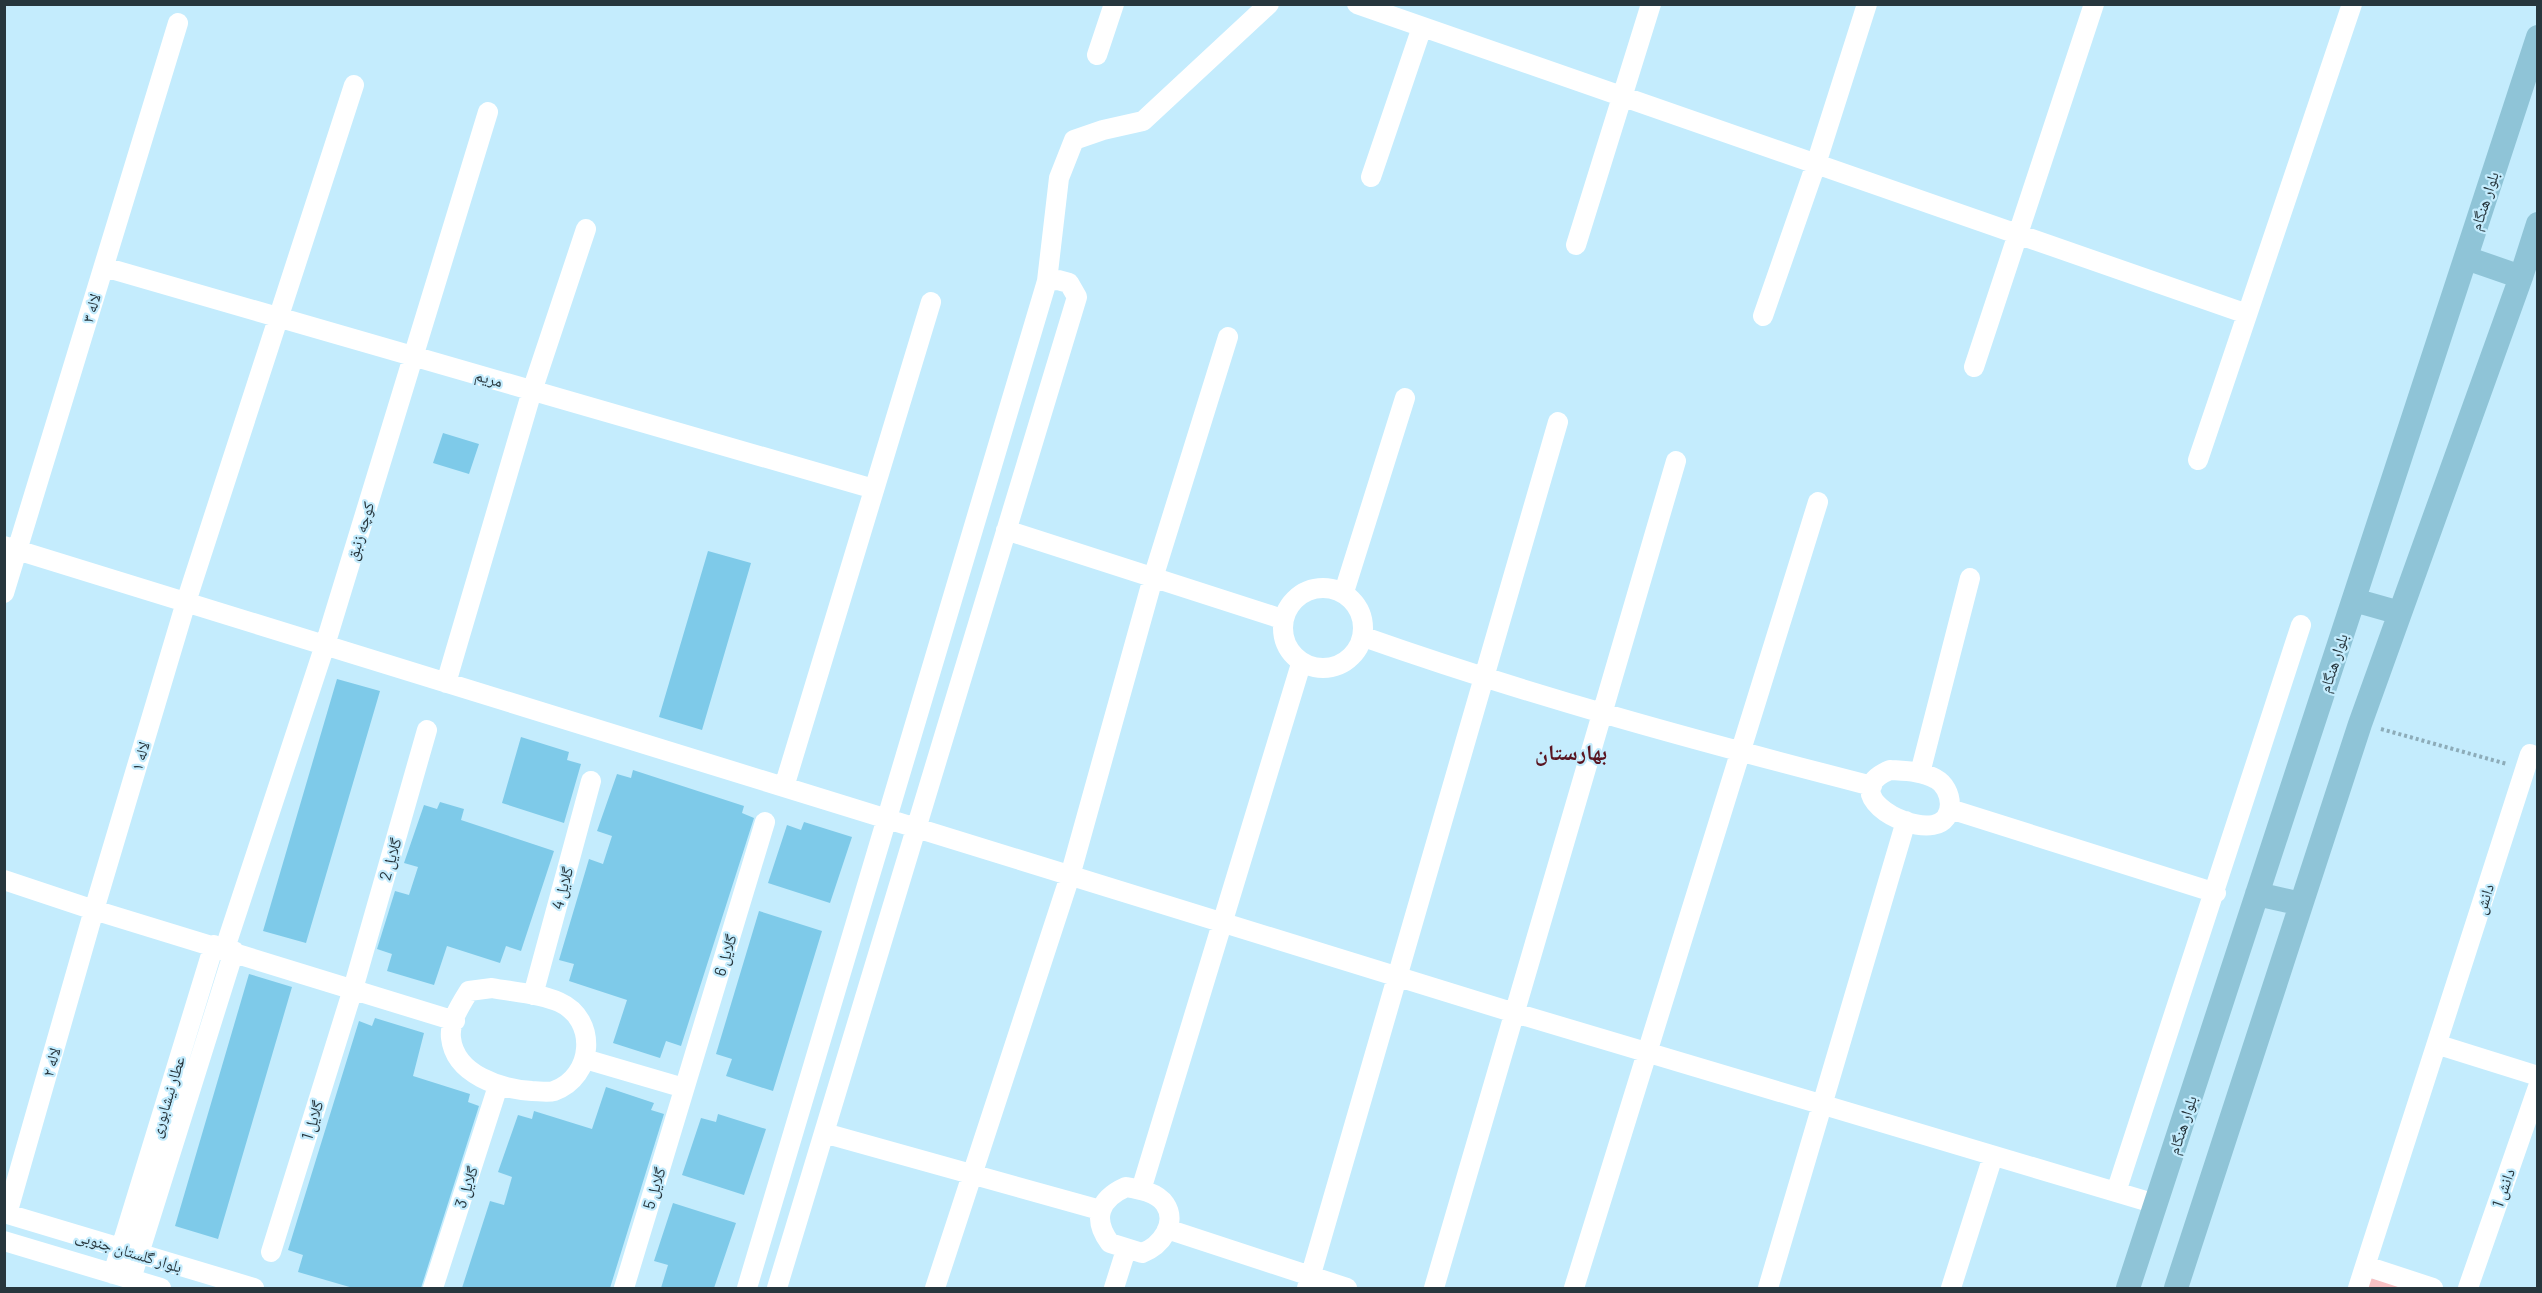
<svg xmlns="http://www.w3.org/2000/svg" width="2542" height="1293" viewBox="0 0 2542 1293" font-family="Barlow,'Noto Naskh Arabic',sans-serif">
<rect width="100%" height="100%" fill="#c4ecfd"/>
<path fill="#f9c2c4" d="M 2362,1276 L 2411,1288 L 2359,1288 Z"/>
<path fill="#7ecae9" d="M 443,433 L 479,444 L 469,474 L 433,463 Z
M 708,551 L 751,563 L 702,730 L 659,717 Z
M 337,679 L 380,691 L 306,943 L 263,931 Z
M 521,737 L 569,752 L 567,760 L 581,764 L 564,823 L 502,803 Z
M 633,770 L 744,806 L 742,813 L 754,818 L 681,1046 L 666,1041 L 660,1058 L 613,1043 L 627,1000 L 569,981 L 574,964 L 559,960 L 589,859 L 603,864 L 612,836 L 597,831 L 617,774 L 631,778 Z
M 440,802 L 464,809 L 461,820 L 554,851 L 521,951 L 506,946 L 500,963 L 447,946 L 434,985 L 387,971 L 392,954 L 377,949 L 395,891 L 409,895 L 418,867 L 404,863 L 424,805 L 437,809 Z
M 804,822 L 852,837 L 830,903 L 768,883 L 787,825 L 801,830 Z
M 759,911 L 822,931 L 773,1091 L 726,1076 L 732,1059 L 716,1054 Z
M 249,974 L 292,987 L 218,1239 L 175,1226 Z
M 375,1018 L 424,1033 L 413,1076 L 470,1094 L 468,1102 L 479,1106 L 421,1288 L 353,1288 L 298,1272 L 303,1255 L 288,1250 L 359,1021 L 372,1026 Z
M 606,1087 L 654,1103 L 651,1110 L 664,1114 L 610,1288 L 462,1288 L 490,1201 L 504,1205 L 512,1177 L 498,1172 L 518,1115 L 532,1119 L 534,1111 L 592,1129 Z
M 718,1114 L 766,1129 L 744,1195 L 682,1175 L 701,1118 L 716,1122 Z
M 673,1203 L 736,1223 L 714,1288 L 661,1288 L 668,1265 L 654,1261 Z"/>
<g fill="none" stroke-linecap="round" stroke-linejoin="round">
<path stroke="#8dacb9" stroke-width="4" stroke-dasharray="3 3" stroke-linecap="butt" d="M 2381,729 L 2507,764"/>
<path stroke="#fff" stroke-width="20" d="M 1357,4 L 2247,314
M 1097,55 L 1114,4
M 1371,177 L 1422,27
M 1576,245 L 1651,4
M 104,267 L 874,489
M 1763,316 L 1816,164 L 1867,4
M 1974,367 L 2094,4
M 2198,460 L 2352,4
M 1006,530 L 1282,619
M 4,546 L 1515,1013 L 2156,1204
M1283 628a40 40 0 1 1 80 0a40 40 0 1 1-80 0Z
M 1344,592 L 1405,398
M 4,593 L 178,23
M 1364,637 C 1531,696 1701,742 1872,786
M 446,683 L 532,391 L 586,229
M 1890,770 C 1905,771 1922,771 1936,779 C 1953,788 1957,821 1933,825 C 1900,830 1839,791 1890,770 Z
M 1920,773 L 1970,578
M 784,787 L 931,302
M 1950,809 L 2216,893
M 4,880 L 94,910 L 455,1021
M 225,948 L 325,645 L 488,112
M 492,988 C 513,992 539,993 559,1002 C 598,1019 594,1077 554,1091 C 548,1093 538,1091 532,1091 C 501,1089 455,1075 451,1038 C 449,1022 461,1004 469,991 Z
M 533,995 L 591,781
M 2439,1045 L 2538,1076
M 585,1059 L 684,1088
M 824,1133 L 1100,1210
M 1126,1187 C 1138,1189 1157,1192 1165,1204 C 1178,1223 1161,1246 1142,1253 L 1110,1243 C 1092,1219 1099,1199 1126,1187 Z
M 1141,1190 L 1301,664
M 2116,1192 L 2301,625
M 4,1213 L 254,1288
M 7,1214 L 94,910 L 186,602 L 354,85
M 1167,1229 L 1347,1288
M 4,1241 L 161,1288
M 271,1252 L 353,989 L 427,730
M 2366,1266 L 2433,1288
M 113,1274 L 214,945
M 131,1279 L 234,951
M 433,1288 L 498,1086
M 624,1288 L 765,822
M 747,1288 L 1047,281 L 1059,178 L 1074,140 L 1103,130 L 1143,121 L 1269,4
M 777,1288 L 1077,297 L 1069,283 L 1058,280 L 1047,281
M 935,1288 L 1070,876 L 1153,578 L 1228,337
M 1114,1288 L 1126,1250
M 1307,1288 L 1558,422
M 1434,1288 L 1676,461
M 1574,1288 L 1818,502
M 1768,1288 L 1906,821
M 1951,1288 L 1993,1156
M 2358,1288 L 2530,754 L 2538,757
M 2468,1288 L 2538,1087"/>
<path stroke="#8fc4d7" stroke-width="24" d="M 2466,258 L 2521,277
M 2354,600 L 2400,613
M 2257,894 L 2301,904
M 2128,1288 L 2538,37
M 2176,1288 L 2360,724 L 2521,277 L 2538,224"/>
</g>
<g text-anchor="middle" stroke-width="4.5" stroke-linejoin="round" paint-order="stroke">
<g font-size="16" fill="#27363d" stroke="#c4ecfd">
<text transform="translate(2484 201) rotate(-72)" y="6">بلوار هنگام</text>
<text transform="translate(91 308) rotate(-73)" y="6">لاله ۳</text>
<text transform="translate(489 378) rotate(16)" y="6">مریم</text>
<text transform="translate(360 531) rotate(-73)" y="6">کوچه زنبق</text>
<text transform="translate(2333 663) rotate(-72)" y="6">بلوار هنگام</text>
<text transform="translate(140 756) rotate(-73)" y="6">لاله ۱</text>
<text transform="translate(390 859) rotate(-74)" y="6">گلایل 2</text>
<text transform="translate(562 888) rotate(-75)" y="6">گلایل 4</text>
<text transform="translate(2484 899) rotate(-73)" y="6">دانش</text>
<text transform="translate(725 955) rotate(-73)" y="6">گلایل 6</text>
<text transform="translate(51 1062) rotate(-74)" y="6">لاله ۲</text>
<text transform="translate(167 1097) rotate(-73)" y="6">عطار نیشابوری</text>
<text transform="translate(312 1120) rotate(-73)" y="6">گلایل 1</text>
<text transform="translate(2182 1125) rotate(-72)" y="6">بلوار هنگام</text>
<text transform="translate(466 1187) rotate(-72)" y="6">گلایل 3</text>
<text transform="translate(654 1188) rotate(-73)" y="6">گلایل 5</text>
<text transform="translate(2503 1188) rotate(-71)" y="6">دانش 1</text>
<text transform="translate(129 1251) rotate(17)" y="6">بلوار گلستان جنوبی</text>
</g>
<g font-size="22" font-weight="bold" fill="#591420" stroke="#c4ecfd">
<text x="1571" y="760">بهارستان</text>
</g>
</g>
<rect width="2542" height="1293" fill="none" stroke="#27363d" stroke-width="12"/>
</svg>
